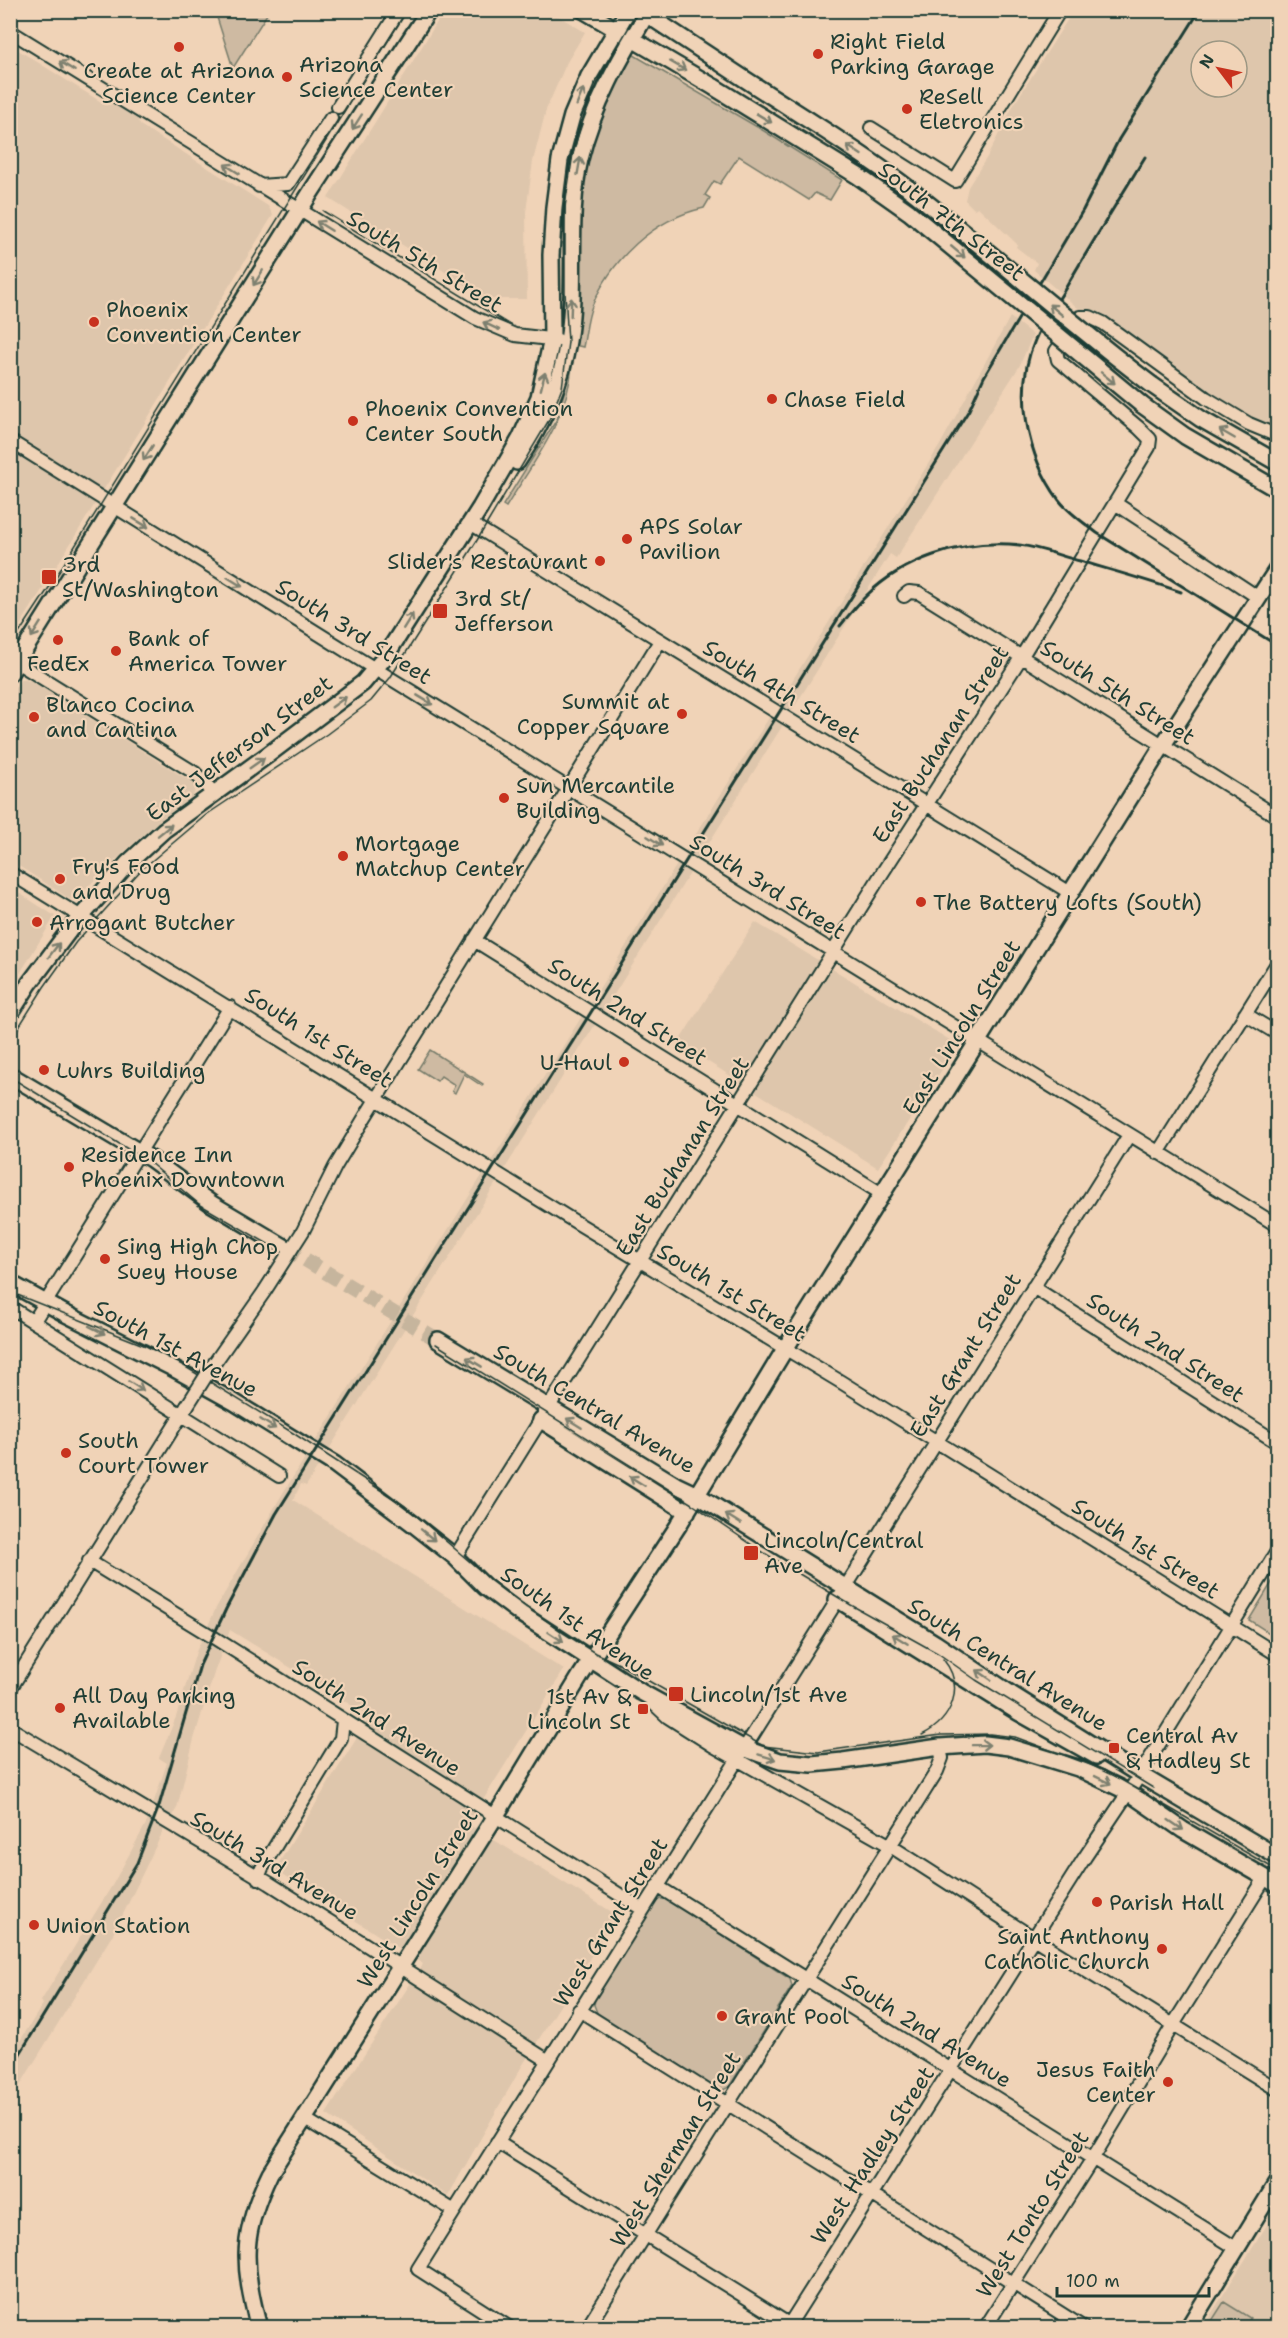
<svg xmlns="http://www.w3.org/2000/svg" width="1288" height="2338" viewBox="0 0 1288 2338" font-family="'Shantell Sans',sans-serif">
<rect width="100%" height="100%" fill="#f0d3b7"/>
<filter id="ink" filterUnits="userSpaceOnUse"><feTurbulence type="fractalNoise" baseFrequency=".0167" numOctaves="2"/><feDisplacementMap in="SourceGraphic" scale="12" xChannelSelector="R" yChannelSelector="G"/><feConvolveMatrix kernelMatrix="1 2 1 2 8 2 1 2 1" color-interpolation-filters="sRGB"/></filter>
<g filter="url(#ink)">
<path fill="#dec6ac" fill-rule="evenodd" d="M 444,11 L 550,11 L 585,32 L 567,62 L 546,110 L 533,161 L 526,212 L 527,299 L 488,299 L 328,198 Z
M 1073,11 L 1277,11 L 1277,431 L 1229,407 L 1171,368 L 1106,316 L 1091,309 L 1079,309 L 1034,270 L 1037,263 L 1016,247 L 1017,244 L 978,207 L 974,209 L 965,200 L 968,187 L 987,157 L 1013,106 ZM 1201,51 L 1237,51 L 1237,87 L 1201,87 Z
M 10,45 L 106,105 L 115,104 L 137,118 L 140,125 L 268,206 L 273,215 L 11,640 Z
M 1010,317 L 1033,335 L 1019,367 L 896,558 L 890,554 L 306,1486 L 301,1484 L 293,1500 L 564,1670 L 468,1824 L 617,1915 L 522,2066 L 448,2196 L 326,2114 L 423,1964 L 275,1869 L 370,1717 L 230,1630 L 214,1673 L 194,1739 L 177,1808 L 163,1831 L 116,1929 L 11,2100 L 10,2057 L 43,2004 L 41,2001 L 113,1884 L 147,1822 L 167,1763 L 159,1758 L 176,1717 L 196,1652 L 216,1608 L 283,1493 L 940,445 Z
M 21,679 L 31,681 L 193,783 L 196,787 L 193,796 L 162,818 L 126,850 L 75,899 L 70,899 L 11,861 L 11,694 Z
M 11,888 L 55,916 L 11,988 Z
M 755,922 L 958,1045 L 878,1168 L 678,1043 Z
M 1277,2209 L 1277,2327 L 1203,2327 Z"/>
<path fill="#cebaa2" stroke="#767c6b" stroke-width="1.5" d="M 215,11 L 269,11 L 233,68 Z
M 634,55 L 764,131 L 842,180 L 830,200 L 815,193 L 809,200 L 739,156 L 720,184 L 714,181 L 705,195 L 710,198 L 704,208 C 653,219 612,259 592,306 C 587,318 586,334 583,347 L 574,345 L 579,190 L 599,114 L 628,59 Z
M 568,366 L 572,366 C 567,421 534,461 506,507 L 503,505 L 557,419 L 566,385 Z
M 430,1050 L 483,1084 L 482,1086 L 464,1074 L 455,1093 L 452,1091 L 455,1085 L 441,1076 L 437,1081 L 418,1069 Z
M 1277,1574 L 1277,1638 L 1249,1620 Z
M 660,1899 L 666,1899 L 790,1979 L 792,1986 L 729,2087 L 723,2090 L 717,2089 L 598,2015 L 594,2005 L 595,1999 L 655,1903 Z
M 1224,2302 L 1250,2318 L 1245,2327 L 1208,2327 Z"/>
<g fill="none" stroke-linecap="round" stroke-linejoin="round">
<path stroke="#c6b59d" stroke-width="15" stroke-dasharray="15 8" stroke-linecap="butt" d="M 286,1248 L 438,1340"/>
<g stroke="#1f3d34" stroke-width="16">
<path id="minor" d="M 10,31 L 475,318 L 515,335 L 558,340
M 338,107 L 399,10
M 871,128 L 955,181 L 1060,10
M 259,186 L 288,184 L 331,118
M 10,441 L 359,659 L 1278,1226
M 1115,503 L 1259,598
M 470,523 L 1072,894
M 904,596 L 909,592 L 919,593 L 1278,817
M 10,658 L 195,773 L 214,793
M 10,873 L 569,1218 L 841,1382 L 1278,1655
M 474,940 L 882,1194
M 1245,1014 L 1278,1034
M 1158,1153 L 1278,962
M 1033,1287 L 1278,1443
M 10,1307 L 279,1476
M 34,1321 L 230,1007
M 211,1368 L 264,1292 L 303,1231 L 335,1167 L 365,1117 L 660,641
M 455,1557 L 881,875 L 1022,656 L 1149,447 L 1150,439 L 1139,428 L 1058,360 L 1056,351 L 1080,317 L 1090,317 L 1103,323 L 1206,398 L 1249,424 L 1278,436
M 89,1561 L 213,1637 L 642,1909
M 10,1689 L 187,1406
M 652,1702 L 668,1717 L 712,1745 L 889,1845 L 1043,1944 L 1278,2090
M 10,1728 L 269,1883 L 547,2060
M 258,1878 L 262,1868 L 341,1738 L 343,1721
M 657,1886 L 1236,2248
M 579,2010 L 1084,2328
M 305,2119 L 453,2210
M 497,2142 L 795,2328
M 510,2328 L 418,2269 L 1129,1135
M 587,2328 L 937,1771 L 942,1758 L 940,1747
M 787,2328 L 1085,1857 L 1140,1775 L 1278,1550
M 985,2328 L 1093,2158 L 1173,2025 L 1265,1878"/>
</g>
<g stroke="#1f3d34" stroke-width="20">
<path id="major" d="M 583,10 L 714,87
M 640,10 L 725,66
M 1152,385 L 1201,419 L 1278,463
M 1142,405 L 1185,436 L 1278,490
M 517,462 C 542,425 561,386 568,341 C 578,281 566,219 580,159 C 593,105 621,57 649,10
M 10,673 L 311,192 L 429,10
M 10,1014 L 29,984 L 71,928 L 128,863 L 164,830 L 269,754 L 363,683 L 385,657 L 480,508 L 520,439 L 539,397 L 552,339 L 551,255 L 554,207 L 560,160 L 572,116 L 589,76 L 628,10
M 10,1075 L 151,1159 L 212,1204 L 286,1248
M 10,1283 L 64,1313 L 171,1367 L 234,1402 L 334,1464 L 412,1523 L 455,1557 L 485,1587 L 521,1614 L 641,1692 L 743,1748 L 780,1761 L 812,1764 L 843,1761 L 940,1747 L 985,1744 L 1009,1747 L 1078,1768 L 1128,1792 L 1183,1830 L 1278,1885
M 438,1340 L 676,1485 L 697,1495 L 935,1643 L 1011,1694 L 1140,1775 L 1278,1857
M 541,1420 L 687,1512
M 837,1599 L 1018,1712 L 1096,1756
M 259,2328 C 242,2263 241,2233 270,2173 L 495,1817 L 581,1675 L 678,1526 L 785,1349 L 1163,745 L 1278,568
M 1188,2328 L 1278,2181"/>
</g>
<use href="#minor" stroke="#f0d3b7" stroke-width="12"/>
<use href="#major" stroke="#f0d3b7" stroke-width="15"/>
<path stroke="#1f3d34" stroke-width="1.5" d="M 323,211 L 508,324
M 10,647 L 54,580 L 407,10
M 10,1041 L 44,987 L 76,942 L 141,870 L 206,815 L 327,734 L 371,701 L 390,678 L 476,542 L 549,420 L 562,388 L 568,342 L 565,292 L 565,206 L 573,154 L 581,124 L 601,75 L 639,10
M 10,1077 L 149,1162 L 199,1204 L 282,1252
M 10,1292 L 146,1346 L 184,1366 L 293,1433 L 405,1506 L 497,1585 L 562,1632 L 595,1653 L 617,1663 L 763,1746 L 818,1752 L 941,1735 L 990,1734 L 1015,1737 L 1104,1770 L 1278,1871
M 436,1344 L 692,1504 L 761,1551 L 851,1605 L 939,1654 L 976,1680 L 1153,1788
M 922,1735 C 952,1720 966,1687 943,1659"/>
<path stroke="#1f3d34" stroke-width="3" d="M 1145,157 C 1118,201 1091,244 1065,289 C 1055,306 1042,322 1035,340 C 1013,391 1027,457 1059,500 C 1069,513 1084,523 1097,533 L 1278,646
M 840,626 C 848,616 857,605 867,595 C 903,560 959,541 1009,544 C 1033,545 1057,555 1080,561 C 1114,571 1147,580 1181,592
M 10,2070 L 137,1863 L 159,1806 L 200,1665 L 226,1609 L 276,1514 L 969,410 L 984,377 L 1083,210 L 1119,139 L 1200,10"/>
<g stroke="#1f3d34" stroke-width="16" stroke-linecap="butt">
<path id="minor-bridge" d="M 187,1406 L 211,1368"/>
</g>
<g stroke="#1f3d34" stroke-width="20" stroke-linecap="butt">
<path id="major-bridge" d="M 725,66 C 783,105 844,140 900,182 C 986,247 1066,320 1152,385
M 714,87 L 858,176 L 909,212 L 1142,405"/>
</g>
<use href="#minor-bridge" stroke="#f0d3b7" stroke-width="12"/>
<use href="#major-bridge" stroke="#f0d3b7" stroke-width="15"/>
</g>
<defs><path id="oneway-shaft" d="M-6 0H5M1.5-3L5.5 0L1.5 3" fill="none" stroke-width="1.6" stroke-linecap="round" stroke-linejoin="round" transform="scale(1.5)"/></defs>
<g stroke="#7d806f">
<use href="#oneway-shaft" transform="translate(67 66) rotate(-148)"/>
<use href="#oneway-shaft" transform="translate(678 66) rotate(30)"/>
<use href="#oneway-shaft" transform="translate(580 97) rotate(-68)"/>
<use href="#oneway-shaft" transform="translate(764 118) rotate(31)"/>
<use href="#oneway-shaft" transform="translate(357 122) rotate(123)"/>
<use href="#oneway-shaft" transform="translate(854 150) rotate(-147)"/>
<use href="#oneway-shaft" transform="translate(579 166) rotate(-80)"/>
<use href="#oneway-shaft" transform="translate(232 169) rotate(-148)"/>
<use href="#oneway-shaft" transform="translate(324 226) rotate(-148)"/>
<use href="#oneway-shaft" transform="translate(958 252) rotate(40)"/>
<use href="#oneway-shaft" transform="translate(258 278) rotate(122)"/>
<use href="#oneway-shaft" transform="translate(571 307) rotate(-88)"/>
<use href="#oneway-shaft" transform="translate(1056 310) rotate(-140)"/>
<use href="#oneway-shaft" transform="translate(491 326) rotate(-155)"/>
<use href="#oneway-shaft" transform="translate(1108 378) rotate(39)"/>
<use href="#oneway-shaft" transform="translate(543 381) rotate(-76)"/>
<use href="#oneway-shaft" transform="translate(1227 434) rotate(-150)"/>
<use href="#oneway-shaft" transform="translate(148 453) rotate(122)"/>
<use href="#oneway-shaft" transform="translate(141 523) rotate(31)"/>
<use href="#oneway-shaft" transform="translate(235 582) rotate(32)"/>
<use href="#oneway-shaft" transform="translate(408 621) rotate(-58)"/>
<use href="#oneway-shaft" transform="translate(36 630) rotate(122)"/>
<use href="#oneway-shaft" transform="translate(425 700) rotate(31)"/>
<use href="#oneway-shaft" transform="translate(339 702) rotate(-36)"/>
<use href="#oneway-shaft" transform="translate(257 763) rotate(-35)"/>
<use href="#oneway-shaft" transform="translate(165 830) rotate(-39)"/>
<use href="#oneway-shaft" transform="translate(655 841) rotate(32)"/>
<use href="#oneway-shaft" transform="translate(54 950) rotate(-53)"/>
<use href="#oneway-shaft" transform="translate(97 1330) rotate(27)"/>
<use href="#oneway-shaft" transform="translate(474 1362) rotate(-149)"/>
<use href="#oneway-shaft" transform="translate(136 1386) rotate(32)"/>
<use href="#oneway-shaft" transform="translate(574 1423) rotate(-148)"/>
<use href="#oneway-shaft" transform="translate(268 1424) rotate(32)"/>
<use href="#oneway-shaft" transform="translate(637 1481) rotate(-148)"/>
<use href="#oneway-shaft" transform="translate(733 1519) rotate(-148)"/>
<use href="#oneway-shaft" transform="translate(428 1535) rotate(39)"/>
<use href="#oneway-shaft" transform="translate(556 1637) rotate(33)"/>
<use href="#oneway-shaft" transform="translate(900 1639) rotate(-148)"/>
<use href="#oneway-shaft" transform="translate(984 1675) rotate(-146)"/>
<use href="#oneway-shaft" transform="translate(981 1745) rotate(-1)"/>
<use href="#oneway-shaft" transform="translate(767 1757) rotate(17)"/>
<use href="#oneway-shaft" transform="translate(1103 1780) rotate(26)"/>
<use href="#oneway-shaft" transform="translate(1176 1825) rotate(34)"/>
</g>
</g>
<g fill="#c8321e" stroke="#f0d3b7" stroke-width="2">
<circle cx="179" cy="47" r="6"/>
<circle cx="818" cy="54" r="6"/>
<circle cx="287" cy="77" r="6"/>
<circle cx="907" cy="109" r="6"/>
<circle cx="94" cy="322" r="6"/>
<circle cx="772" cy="399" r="6"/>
<circle cx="353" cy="421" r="6"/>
<circle cx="627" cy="539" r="6"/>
<circle cx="600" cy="561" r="6"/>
<rect x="41" y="569" width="16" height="16" rx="3"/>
<rect x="432" y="603" width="16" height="16" rx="3"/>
<circle cx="58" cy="640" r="6"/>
<circle cx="116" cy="651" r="6"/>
<circle cx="682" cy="714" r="6"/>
<circle cx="34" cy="717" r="6"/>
<circle cx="504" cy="798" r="6"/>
<circle cx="343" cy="856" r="6"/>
<circle cx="60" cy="879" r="6"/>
<circle cx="921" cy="902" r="6"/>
<circle cx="37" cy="922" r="6"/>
<circle cx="624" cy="1062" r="6"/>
<circle cx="44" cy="1070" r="6"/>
<circle cx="69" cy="1167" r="6"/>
<circle cx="105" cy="1259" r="6"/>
<circle cx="66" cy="1453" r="6"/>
<rect x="743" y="1545" width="16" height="16" rx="3"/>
<rect x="668" y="1686" width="16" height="16" rx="3"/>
<circle cx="60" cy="1708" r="6"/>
<rect x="637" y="1703" width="12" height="12" rx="3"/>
<rect x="1108" y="1742" width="12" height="12" rx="3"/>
<circle cx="1097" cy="1902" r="6"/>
<circle cx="34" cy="1925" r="6"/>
<circle cx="1162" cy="1949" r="6"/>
<circle cx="722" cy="2016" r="6"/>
<circle cx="1168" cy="2082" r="6"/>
</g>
<g text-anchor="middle" stroke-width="4.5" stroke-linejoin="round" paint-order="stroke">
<g font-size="22" fill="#1f3d34" stroke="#f0d3b7" text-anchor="start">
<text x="830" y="49">Right Field<tspan x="830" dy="25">Parking Garage</tspan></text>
<text x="299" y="72">Arizona<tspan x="299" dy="25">Science Center</tspan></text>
<text x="179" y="78" text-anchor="middle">Create at Arizona<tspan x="179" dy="25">Science Center</tspan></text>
<text x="919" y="104">ReSell<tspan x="919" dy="25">Eletronics</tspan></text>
<text x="106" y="317">Phoenix<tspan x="106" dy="25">Convention Center</tspan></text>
<text x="784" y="407">Chase Field</text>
<text x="365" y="416">Phoenix Convention<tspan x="365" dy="25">Center South</tspan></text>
<text x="639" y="534">APS Solar<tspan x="639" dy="25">Pavilion</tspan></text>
<text x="588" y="569" text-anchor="end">Slider's Restaurant</text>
<text x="62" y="572">3rd<tspan x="62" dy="25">St/Washington</tspan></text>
<text x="454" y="606">3rd St/<tspan x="454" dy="25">Jefferson</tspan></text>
<text x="128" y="646">Bank of<tspan x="128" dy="25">America Tower</tspan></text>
<text x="58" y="671" text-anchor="middle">FedEx</text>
<text x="670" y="709" text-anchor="end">Summit at<tspan x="670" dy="25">Copper Square</tspan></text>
<text x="46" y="712">Blanco Cocina<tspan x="46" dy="25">and Cantina</tspan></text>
<text x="516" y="793">Sun Mercantile<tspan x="516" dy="25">Building</tspan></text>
<text x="355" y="851">Mortgage<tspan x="355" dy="25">Matchup Center</tspan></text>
<text x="72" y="874">Fry's Food<tspan x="72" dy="25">and Drug</tspan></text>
<text x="933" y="910">The Battery Lofts (South)</text>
<text x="49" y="930">Arrogant Butcher</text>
<text x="612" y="1070" text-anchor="end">U-Haul</text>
<text x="56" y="1078">Luhrs Building</text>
<text x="81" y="1162">Residence Inn<tspan x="81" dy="25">Phoenix Downtown</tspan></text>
<text x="117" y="1254">Sing High Chop<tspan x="117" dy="25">Suey House</tspan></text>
<text x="78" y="1448">South<tspan x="78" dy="25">Court Tower</tspan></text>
<text x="764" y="1548">Lincoln/Central<tspan x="764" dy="25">Ave</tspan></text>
<text x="690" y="1702">Lincoln/1st Ave</text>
<text x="72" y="1703">All Day Parking<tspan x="72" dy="25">Available</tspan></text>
<text x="631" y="1704" text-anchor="end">1st Av &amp;<tspan x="631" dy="25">Lincoln St</tspan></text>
<text x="1126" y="1743">Central Av<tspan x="1126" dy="25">&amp; Hadley St</tspan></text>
<text x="1109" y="1910">Parish Hall</text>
<text x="46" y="1933">Union Station</text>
<text x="1150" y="1944" text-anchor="end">Saint Anthony<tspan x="1150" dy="25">Catholic Church</tspan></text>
<text x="734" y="2024">Grant Pool</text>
<text x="1156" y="2077" text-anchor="end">Jesus Faith<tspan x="1156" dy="25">Center</tspan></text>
</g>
<g font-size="22" fill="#1f3d34" stroke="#f0d3b7">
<text transform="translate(952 221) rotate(38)" y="8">South 7th Street</text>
<text transform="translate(425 261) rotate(31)" y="8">South 5th Street</text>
<text transform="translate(354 631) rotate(32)" y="8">South 3rd Street</text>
<text transform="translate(782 691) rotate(31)" y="8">South 4th Street</text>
<text transform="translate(1118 692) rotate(32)" y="8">South 5th Street</text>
<text transform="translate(940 744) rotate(-57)" y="8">East Buchanan Street</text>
<text transform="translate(239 748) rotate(-37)" y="8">East Jefferson Street</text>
<text transform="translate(768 886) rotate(32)" y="8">South 3rd Street</text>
<text transform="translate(628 1011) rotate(32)" y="8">South 2nd Street</text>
<text transform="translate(961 1027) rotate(-58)" y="8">East Lincoln Street</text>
<text transform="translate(319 1037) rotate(32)" y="8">South 1st Street</text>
<text transform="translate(682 1156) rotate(-58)" y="8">East Buchanan Street</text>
<text transform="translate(732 1292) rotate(31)" y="8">South 1st Street</text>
<text transform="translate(1166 1347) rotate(33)" y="8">South 2nd Street</text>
<text transform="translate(176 1348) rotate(28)" y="8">South 1st Avenue</text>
<text transform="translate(965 1355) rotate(-58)" y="8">East Grant Street</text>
<text transform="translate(595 1408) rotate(31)" y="8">South Central Avenue</text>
<text transform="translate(1146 1548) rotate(32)" y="8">South 1st Street</text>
<text transform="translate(578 1623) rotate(35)" y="8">South 1st Avenue</text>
<text transform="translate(1008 1664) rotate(32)" y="8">South Central Avenue</text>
<text transform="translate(377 1717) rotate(33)" y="8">South 2nd Avenue</text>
<text transform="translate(275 1865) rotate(31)" y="8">South 3rd Avenue</text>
<text transform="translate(417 1898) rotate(-58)" y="8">West Lincoln Street</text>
<text transform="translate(610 1922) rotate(-58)" y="8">West Grant Street</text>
<text transform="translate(927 2030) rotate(32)" y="8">South 2nd Avenue</text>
<text transform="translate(675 2149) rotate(-58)" y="8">West Sherman Street</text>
<text transform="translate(872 2155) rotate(-57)" y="8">West Hadley Street</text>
<text transform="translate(1032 2214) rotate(-58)" y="8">West Tonto Street</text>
</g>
</g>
<rect width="1288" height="2338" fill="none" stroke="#f0d3b7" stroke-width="36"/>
<rect x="18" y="18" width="1252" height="2302" fill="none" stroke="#1f3d34" stroke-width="2" filter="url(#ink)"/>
<g transform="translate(1219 69) rotate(302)"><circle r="28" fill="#f0d3b7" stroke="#9c9783" stroke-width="1.5"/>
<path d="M0-4.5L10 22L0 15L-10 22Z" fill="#c8321e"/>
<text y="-9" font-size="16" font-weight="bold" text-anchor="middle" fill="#1f3d34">N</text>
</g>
<path d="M1057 2287v9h152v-9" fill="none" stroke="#1f3d34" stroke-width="3"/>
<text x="1066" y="2287" font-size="18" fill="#1f3d34" stroke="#f0d3b7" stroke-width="4.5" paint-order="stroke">100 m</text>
</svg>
